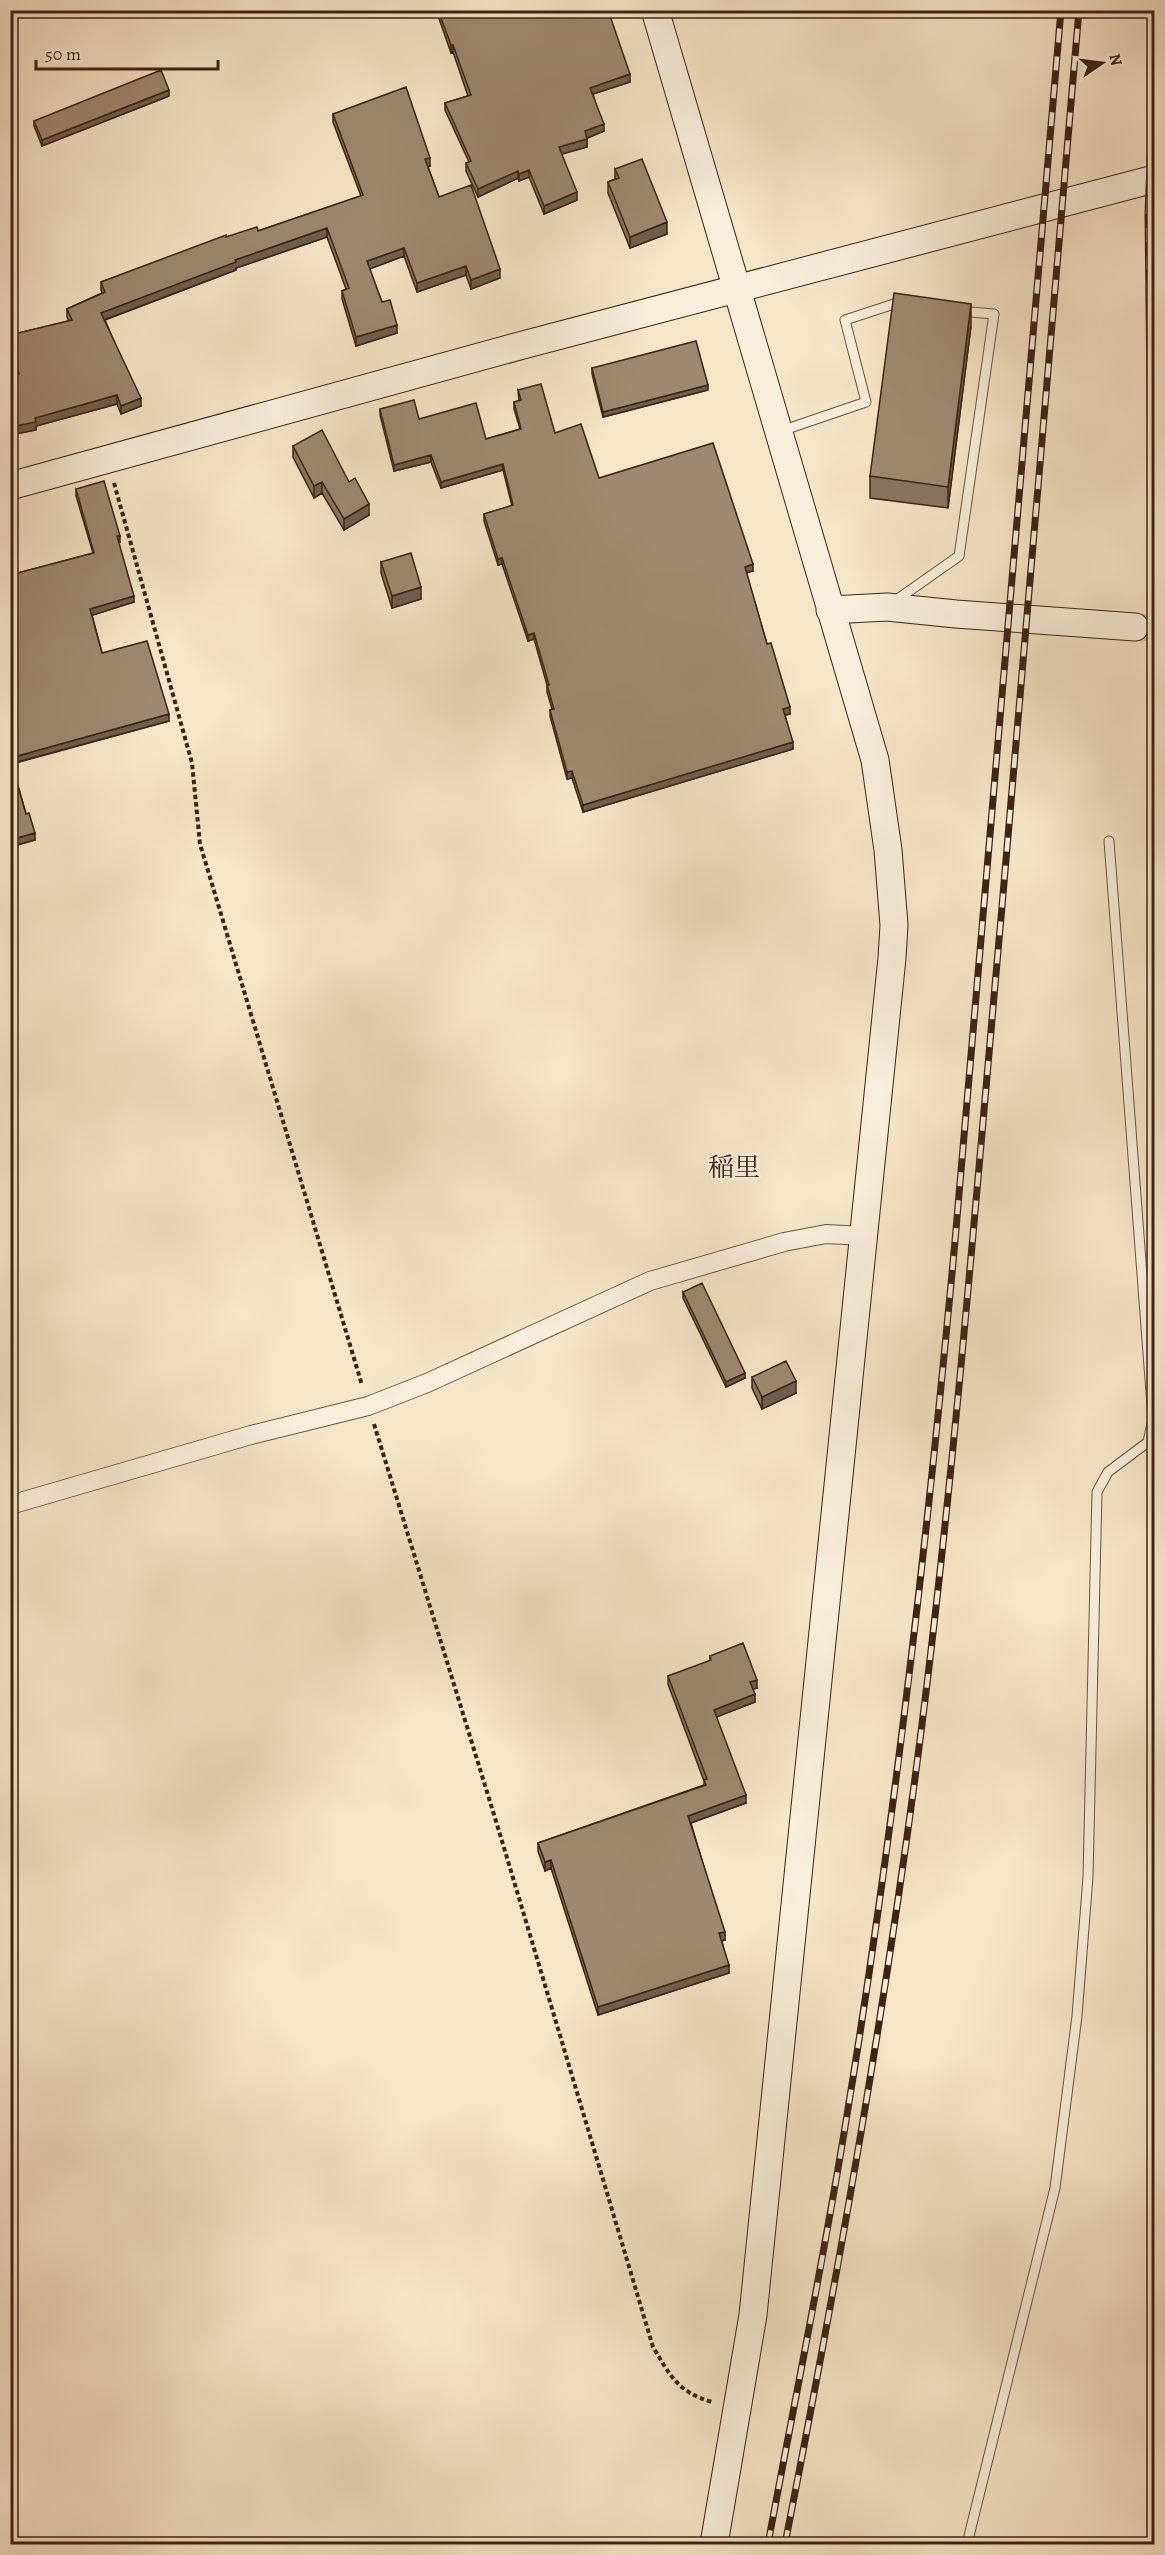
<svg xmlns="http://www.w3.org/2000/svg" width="1165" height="2555" viewBox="0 0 1165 2555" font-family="Alegreya,'Noto Serif JP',serif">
<rect width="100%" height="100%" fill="#f6e5c7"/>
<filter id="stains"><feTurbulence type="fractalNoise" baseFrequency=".00333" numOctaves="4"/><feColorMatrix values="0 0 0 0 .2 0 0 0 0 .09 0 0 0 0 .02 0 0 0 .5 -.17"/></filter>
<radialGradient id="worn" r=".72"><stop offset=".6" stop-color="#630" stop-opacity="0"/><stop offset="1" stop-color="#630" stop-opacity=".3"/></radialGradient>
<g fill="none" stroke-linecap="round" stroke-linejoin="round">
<path stroke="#d1bea3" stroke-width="27" stroke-dasharray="27 14" stroke-linecap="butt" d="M 1135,627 L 1154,628"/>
<g stroke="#6a5441" stroke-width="11">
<path id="lane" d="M 781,431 L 866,402 L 845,320 L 894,304 L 904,305
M 895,601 L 959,556 L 994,314 L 959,311
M 967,2544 L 1055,2188 L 1077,2016 L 1088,1877 L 1097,1492 L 1108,1472 L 1148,1442 L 1153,1419 L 1109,841"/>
</g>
<g stroke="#6a5441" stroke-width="20">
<path id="street" d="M 10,1505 L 251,1435 L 368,1406 L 427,1383 L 650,1281 L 784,1242 L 826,1234 L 865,1236"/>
</g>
<g stroke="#3c2314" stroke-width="29">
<path id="secondary" d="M 655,10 L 875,760 L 888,850 L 894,925 L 892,958 L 753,2315 L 714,2544
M 10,486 L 523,345 L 1154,179
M 830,610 L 887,607 L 956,614 L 1135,627"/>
</g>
<path stroke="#3c2314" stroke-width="4" stroke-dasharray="4.5 3" stroke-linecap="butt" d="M 114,483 L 192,763 L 200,844 L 362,1385
M 374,1424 L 499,1831 L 653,2347 C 671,2377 678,2392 712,2402"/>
<use href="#lane" stroke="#f9eedb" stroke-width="9"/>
<use href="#street" stroke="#f9eedb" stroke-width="18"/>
<use href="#secondary" stroke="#f9eedb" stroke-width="27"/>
<g stroke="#3c2314" stroke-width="7">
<path id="rail" d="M 1154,60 L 1148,214 L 1152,566 L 1154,607
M 768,2544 C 794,2404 823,2263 846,2121 C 894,1829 928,1535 955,1241 L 1061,10
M 785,2544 C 841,2259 892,1973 927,1684 C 958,1429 978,1174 1001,918 C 1027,615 1053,313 1079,10"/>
</g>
<use href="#rail" stroke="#f9eedb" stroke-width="4.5" stroke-dasharray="14" stroke-linecap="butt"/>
</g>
<path fill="#877561" stroke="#3c2314" stroke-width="1.5" d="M 436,10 L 608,10 L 630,82 L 593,94 L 604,131 L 587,138 L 587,147 L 561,154 L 577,200 L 544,214 L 529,177 L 519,181 L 518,178 L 478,197 L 466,171 L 466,163 L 469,162 L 445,110 L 445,103 L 468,96 L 453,52 L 451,53 Z
M 169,96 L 42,146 L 34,126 L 34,121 Z
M 333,114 L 430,166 L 428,167 L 439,197 L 500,278 L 471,289 L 466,275 L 417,292 L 404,256 L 369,269 L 382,302 L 397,333 L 356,346 L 342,299 L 342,291 L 346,289 L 327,237 L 236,268 L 236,270 L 105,320 L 141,406 L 121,414 L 117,404 L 36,426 L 36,430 L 10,435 L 10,376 L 17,375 L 10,349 L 10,335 L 69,321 L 67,317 L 67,309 L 102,293 L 101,290 L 101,282 L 226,237 L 258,231 L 361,196 L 333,122 Z
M 615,169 L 667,234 L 630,248 L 608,193 L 608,182 L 615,179 Z
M 971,326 L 948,508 L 870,498 L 870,476 Z
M 592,368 L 708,390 L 603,417 L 592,374 Z
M 518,390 L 555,433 L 599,478 L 753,571 L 746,573 L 767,644 L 790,714 L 785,715 L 793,749 L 583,812 L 572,778 L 567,779 L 550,716 L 550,710 L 552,709 L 547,692 L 547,685 L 534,639 L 528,641 L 502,564 L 498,565 L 484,521 L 484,514 L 512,506 L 503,470 L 441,488 L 431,462 L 394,471 L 380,415 L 380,409 L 486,439 L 520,429 L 514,409 L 514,402 L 519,401 Z
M 293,446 L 349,482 L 369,515 L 344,530 L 322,493 L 314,498 L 293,457 Z
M 76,489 L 120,542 L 118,543 L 134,602 L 92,615 L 102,653 L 169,721 L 12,764 L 26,814 L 35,840 L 10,847 L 10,575 L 93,553 L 76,496 Z
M 381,562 L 421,599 L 392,608 L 381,573 Z
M 683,1292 L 745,1378 L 726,1387 L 683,1298 Z
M 752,1377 L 796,1393 L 762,1409 L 752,1388 Z
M 710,1656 L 757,1688 L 753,1689 L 755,1702 L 716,1717 L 746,1803 L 691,1823 L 725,1940 L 722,1941 L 729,1973 L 598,2015 L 551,1868 L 545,1871 L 538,1851 L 538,1843 L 704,1785 L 704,1781 L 668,1684 L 668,1676 L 710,1661 Z"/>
<path fill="#6e5f4f" stroke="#3c2314" stroke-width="1.5" d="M 451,45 L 453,45 L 453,52 L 451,53 Z
M 630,74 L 630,82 L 590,95 L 590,88 Z
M 169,90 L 169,96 L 42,146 L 42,140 Z
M 604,124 L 604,131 L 585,139 L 585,131 Z
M 587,139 L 587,147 L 559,155 L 559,147 Z
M 430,158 L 430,166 L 425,168 L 425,159 Z
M 529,170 L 529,177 L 519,181 L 519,174 Z
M 518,171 L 518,178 L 478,197 L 478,189 Z
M 577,192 L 577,200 L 544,214 L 544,206 Z
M 667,222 L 667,234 L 630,248 L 630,237 Z
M 327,228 L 327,237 L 236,268 L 236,270 L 101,321 L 101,313 L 235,260 Z
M 404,248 L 404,256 L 367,270 L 367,261 Z
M 466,266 L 466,275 L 417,292 L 417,283 Z
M 500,269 L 500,278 L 471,289 L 471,280 Z
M 971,304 L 971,326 L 948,508 L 948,487 Z
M 397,325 L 397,333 L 356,346 L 356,337 Z
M 708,385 L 708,390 L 603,417 L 603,412 Z
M 117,395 L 117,404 L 36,426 L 36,430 L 10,435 L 10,427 L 35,418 Z
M 141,398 L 141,406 L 121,414 L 121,406 Z
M 431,455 L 431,462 L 394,471 L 394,465 Z
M 503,464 L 503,470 L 441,488 L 441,482 Z
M 322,482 L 322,493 L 314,498 L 314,486 Z
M 369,504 L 369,515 L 344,530 L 344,519 Z
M 117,536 L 120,536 L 120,542 L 117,543 Z
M 502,558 L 502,564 L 498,565 L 498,559 Z
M 753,564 L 753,571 L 745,573 L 745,567 Z
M 421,587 L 421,599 L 392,608 L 392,596 Z
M 134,596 L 134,602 L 90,616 L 90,609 Z
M 534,633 L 534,639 L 528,641 L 528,635 Z
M 790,707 L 790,714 L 783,716 L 783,709 Z
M 169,714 L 169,721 L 10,764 L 10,758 Z
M 793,742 L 793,749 L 583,812 L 583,805 Z
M 572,771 L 572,778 L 567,779 L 567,772 Z
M 35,833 L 35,840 L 10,847 L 10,840 Z
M 745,1373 L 745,1378 L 726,1387 L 726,1382 Z
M 796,1381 L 796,1393 L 762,1409 L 762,1397 Z
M 757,1680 L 757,1688 L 750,1690 L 750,1682 Z
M 755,1694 L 755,1702 L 714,1718 L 714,1710 Z
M 746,1795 L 746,1803 L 688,1824 L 688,1816 Z
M 551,1860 L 551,1868 L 545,1871 L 545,1862 Z
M 725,1932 L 725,1940 L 719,1941 L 719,1933 Z
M 729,1965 L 729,1973 L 598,2015 L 598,2007 Z"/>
<path fill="#9d8871" stroke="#3c2314" stroke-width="1.5" d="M 438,10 L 608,10 L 630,74 L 590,88 L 604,124 L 585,131 L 587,139 L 559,147 L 577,192 L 544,206 L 529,170 L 519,174 L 518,171 L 478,189 L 466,163 L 471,161 L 445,103 L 471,95 L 453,45 L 451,45 Z
M 161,70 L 169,90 L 42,140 L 34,121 Z
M 406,87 L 430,158 L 425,159 L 439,197 L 471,185 L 500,269 L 471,280 L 466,266 L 417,283 L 404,248 L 367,261 L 382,302 L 390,300 L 397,325 L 356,337 L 342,291 L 349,288 L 327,228 L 235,260 L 236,262 L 101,313 L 141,398 L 121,406 L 117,395 L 35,418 L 36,422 L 10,427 L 10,376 L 19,374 L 10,340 L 10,335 L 72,320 L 67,309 L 105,292 L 101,282 L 226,235 L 226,237 L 257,227 L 258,231 L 363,195 L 333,114 Z
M 642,159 L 667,222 L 630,237 L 608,182 L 619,178 L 615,169 Z
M 894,293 L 971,304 L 948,487 L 870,476 Z
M 696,341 L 708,385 L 603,412 L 592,368 Z
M 541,384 L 555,433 L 581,424 L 599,478 L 713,443 L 753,564 L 745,567 L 767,644 L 771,643 L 790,707 L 783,709 L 793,742 L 583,805 L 572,771 L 567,772 L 550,710 L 554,709 L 547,685 L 549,685 L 534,633 L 528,635 L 502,558 L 498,559 L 484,514 L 513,505 L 503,464 L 441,482 L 431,455 L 394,465 L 380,409 L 414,400 L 419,419 L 476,403 L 486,439 L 521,429 L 514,402 L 521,400 L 518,390 Z
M 322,430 L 349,482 L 355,478 L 369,504 L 344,519 L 322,482 L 314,486 L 293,446 Z
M 104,481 L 120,536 L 117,536 L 134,596 L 90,609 L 102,653 L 147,641 L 169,714 L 10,758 L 10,575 L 94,553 L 76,489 Z
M 411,553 L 421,587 L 392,596 L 381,562 Z
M 10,759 L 26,814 L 29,813 L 35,833 L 10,840 Z
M 702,1283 L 745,1373 L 726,1382 L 683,1292 Z
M 786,1361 L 796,1381 L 762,1397 L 752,1377 Z
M 743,1643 L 757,1680 L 750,1682 L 755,1694 L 714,1710 L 746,1795 L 688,1816 L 725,1932 L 719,1933 L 729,1965 L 598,2007 L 551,1860 L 545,1862 L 538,1843 L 706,1785 L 704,1780 L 707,1779 L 668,1676 L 711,1660 L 710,1656 Z"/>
<g text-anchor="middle" stroke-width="5" stroke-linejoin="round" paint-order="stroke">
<g font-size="26" fill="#3c2314" stroke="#f9eedb">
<text x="734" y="1176">稲里</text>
</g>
</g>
<rect width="1165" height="2555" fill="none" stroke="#f6e5c7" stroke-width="36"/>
<rect x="12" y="12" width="1141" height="2531" fill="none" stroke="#3c2314" stroke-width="3"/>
<rect x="18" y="18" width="1129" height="2519" fill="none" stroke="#3c2314" stroke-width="1.5"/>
<g transform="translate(1102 63) rotate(76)" stroke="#f9eedb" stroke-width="4.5" paint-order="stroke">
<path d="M0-4.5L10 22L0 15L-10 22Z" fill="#3c2314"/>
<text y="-9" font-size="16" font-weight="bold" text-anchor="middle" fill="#3c2314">N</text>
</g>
<path d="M36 60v9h182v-9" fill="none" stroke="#3c2314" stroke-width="3"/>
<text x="45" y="60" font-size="18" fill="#3c2314" stroke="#f9eedb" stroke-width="4.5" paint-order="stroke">50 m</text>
<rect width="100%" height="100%" filter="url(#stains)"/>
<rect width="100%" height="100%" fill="url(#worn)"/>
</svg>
